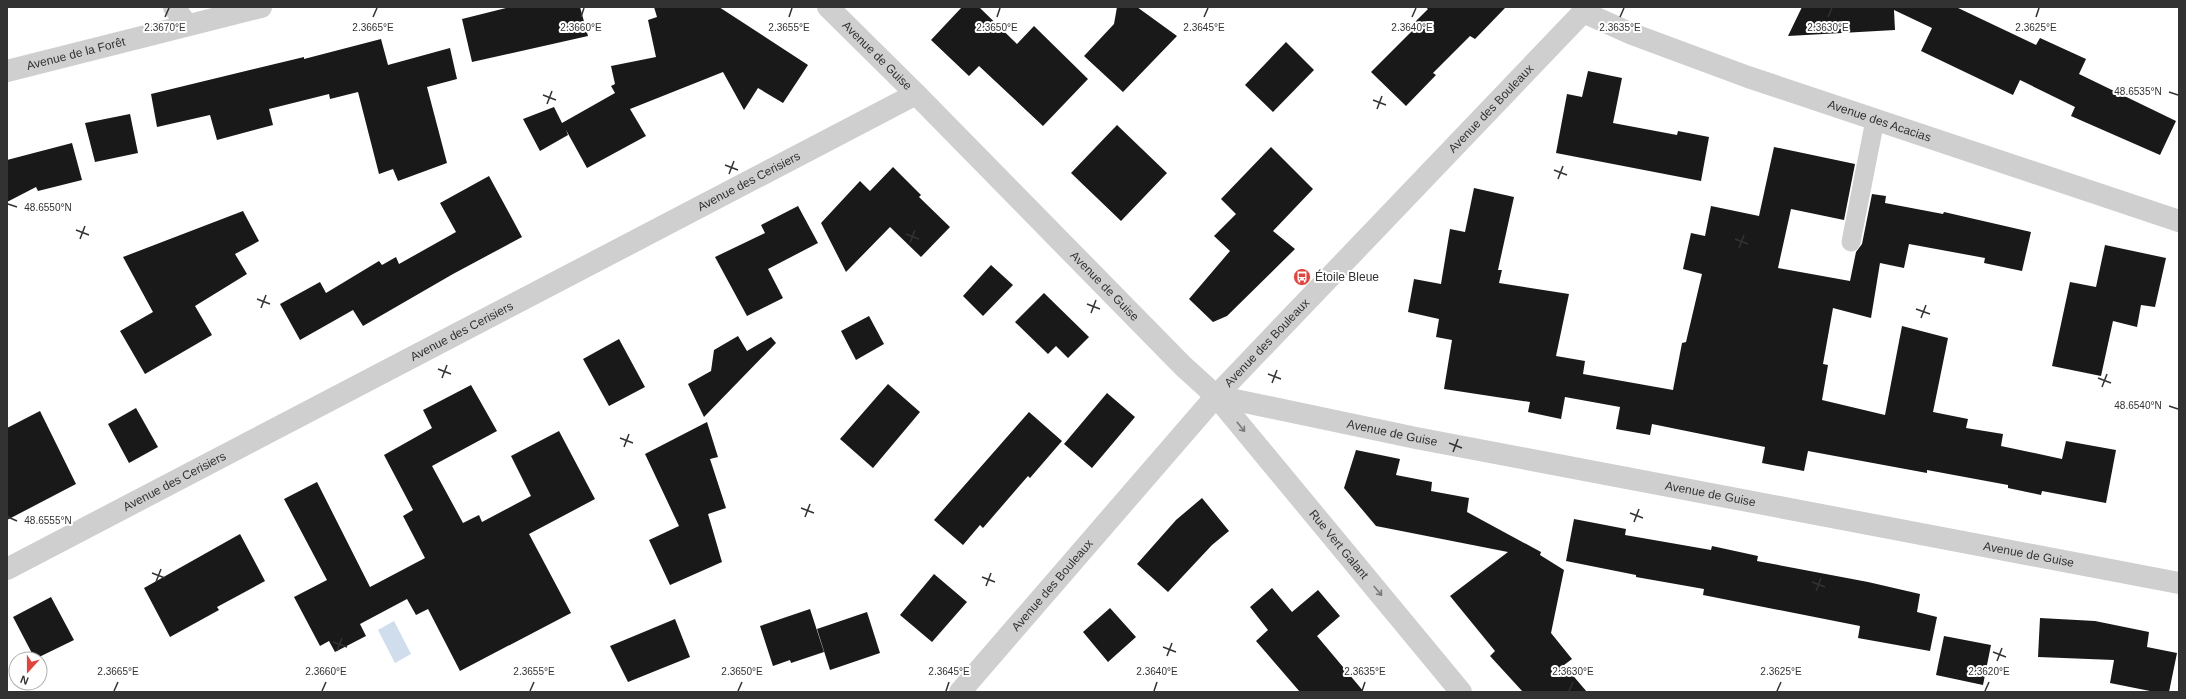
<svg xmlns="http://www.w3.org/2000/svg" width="2186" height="699" viewBox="0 0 2186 699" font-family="Arial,sans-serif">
<rect width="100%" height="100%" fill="#fff"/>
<path fill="#cfddec" d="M 394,621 L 411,654 L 395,663 L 378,630 Z"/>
<path fill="#191919" d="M 510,7 L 580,7 L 588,36 L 472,62 L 462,19 Z
M 654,7 L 719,7 L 808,65 L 783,103 L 758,88 L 744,110 L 723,72 L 630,109 L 646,136 L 587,168 L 566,130 L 568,135 L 540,151 L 523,119 L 554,107 L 562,123 L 615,93 L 611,86 L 615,84 L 611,66 L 656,57 L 648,20 L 657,17 Z
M 962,7 L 979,7 L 1017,44 L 1034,26 L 1088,79 L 1043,126 L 979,66 L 969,76 L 931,40 Z
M 1117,7 L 1137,7 L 1177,36 L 1123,92 L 1084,56 L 1114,24 Z
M 1425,7 L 1506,7 L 1475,39 L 1470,36 L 1433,73 L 1436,75 L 1406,106 L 1371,72 L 1413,30 L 1410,27 L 1428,9 Z
M 1802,7 L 1956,7 L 2036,45 L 2040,38 L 2086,59 L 2079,74 L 2176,121 L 2160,155 L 2071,116 L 2075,107 L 2020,80 L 2013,95 L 1921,51 L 1932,28 L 1894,10 L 1895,30 L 1788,36 Z
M 381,39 L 388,65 L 450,48 L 457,79 L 427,87 L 447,163 L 398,181 L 393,169 L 379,174 L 358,92 L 330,99 L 329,94 L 269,109 L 273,125 L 217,140 L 210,115 L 157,127 L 151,94 L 304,57 L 304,59 Z
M 1286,42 L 1314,70 L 1273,112 L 1245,85 Z
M 1588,71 L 1622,78 L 1613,123 L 1677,135 L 1678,131 L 1709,137 L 1701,181 L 1556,153 L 1567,94 L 1582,97 Z
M 130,114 L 138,153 L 95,162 L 85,123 Z
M 1117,125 L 1167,173 L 1121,221 L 1071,173 Z
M 72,143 L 82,180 L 38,191 L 36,187 L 7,202 L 7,160 Z
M 1271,147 L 1313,189 L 1273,231 L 1295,249 L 1227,316 L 1213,322 L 1189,299 L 1230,251 L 1214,236 L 1236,214 L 1221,199 Z
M 1774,147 L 1855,164 L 1844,220 L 1791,209 L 1778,268 L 1850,281 L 1856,252 L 1862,244 L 1872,194 L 1886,196 L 1885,203 L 1943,214 L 1944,212 L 2031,232 L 2022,271 L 1984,263 L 1985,258 L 1909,244 L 1904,268 L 1880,263 L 1871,318 L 1833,308 L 1823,364 L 1828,365 L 1822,400 L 1885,415 L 1902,326 L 1948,338 L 1933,412 L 1968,419 L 1966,428 L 2003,434 L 2001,446 L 2062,459 L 2066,441 L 2116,450 L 2106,503 L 2042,491 L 2041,495 L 2008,488 L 2008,485 L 1927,470 L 1927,473 L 1808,451 L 1804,471 L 1762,463 L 1765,447 L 1652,424 L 1650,435 L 1616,429 L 1620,407 L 1565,397 L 1561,419 L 1528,412 L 1530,402 L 1444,389 L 1452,340 L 1436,337 L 1439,319 L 1408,312 L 1414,279 L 1441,284 L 1450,229 L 1465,232 L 1474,188 L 1514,197 L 1498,270 L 1502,270 L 1499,283 L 1569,294 L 1556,356 L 1585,361 L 1583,374 L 1673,390 L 1682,343 L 1686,342 L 1702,274 L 1683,269 L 1691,233 L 1705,236 L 1711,206 L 1759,216 Z
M 893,167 L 921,195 L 919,197 L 950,227 L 921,257 L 890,227 L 846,272 L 821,223 L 860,181 L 870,191 Z
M 489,176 L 522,237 L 453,274 L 363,326 L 353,310 L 300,340 L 280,304 L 320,282 L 326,293 L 379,261 L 382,265 L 396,257 L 399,264 L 456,232 L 440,203 Z
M 798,206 L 818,243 L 768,269 L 783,298 L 747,316 L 715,257 L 765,233 L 761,225 Z
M 243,211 L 259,241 L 235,254 L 247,274 L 195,306 L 212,335 L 145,374 L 120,331 L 153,312 L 123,257 Z
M 2105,245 L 2166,258 L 2155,307 L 2141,305 L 2137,327 L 2113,321 L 2101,376 L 2052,366 L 2070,282 L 2096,287 Z
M 991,265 L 1013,285 L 983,316 L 963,296 Z
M 1044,293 L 1089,337 L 1068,358 L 1056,346 L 1048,354 L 1015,322 Z
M 869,316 L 884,344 L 856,360 L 841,331 Z
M 738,336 L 747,351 L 771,337 L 776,343 L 704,417 L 688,384 L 711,371 L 714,350 Z
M 619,339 L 645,387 L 609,406 L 583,359 Z
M 888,384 L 920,412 L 873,468 L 840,439 Z
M 471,385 L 497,431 L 432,466 L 463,523 L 479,515 L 482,522 L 531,496 L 511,456 L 559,431 L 595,499 L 529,534 L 571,613 L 460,671 L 428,609 L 416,615 L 407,599 L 360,624 L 366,636 L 335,652 L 329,641 L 320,646 L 294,597 L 327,580 L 284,499 L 317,482 L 370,587 L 425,558 L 403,516 L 413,510 L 384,455 L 432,428 L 423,410 Z
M 1107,393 L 1135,417 L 1092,468 L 1064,444 Z
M 136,408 L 158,447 L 129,463 L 108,424 Z
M 40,411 L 76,484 L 7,520 L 7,428 Z
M 1029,412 L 1062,441 L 1030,478 L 1028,476 L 983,528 L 980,525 L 963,545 L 934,520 Z
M 707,422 L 718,457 L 710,459 L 726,508 L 708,514 L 722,562 L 670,585 L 649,540 L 679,526 L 645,454 Z
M 1356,450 L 1400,459 L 1396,475 L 1432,482 L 1431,491 L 1469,498 L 1467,512 L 1541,552 L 1540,555 L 1564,570 L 1551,633 L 1572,659 L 1564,665 L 1587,692 L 1523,692 L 1490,656 L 1495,651 L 1450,596 L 1508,552 L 1376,526 L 1344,488 Z
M 1202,498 L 1229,531 L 1212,545 L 1168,592 L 1137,564 L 1176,520 Z
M 1574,519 L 1626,529 L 1625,535 L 1711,550 L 1712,546 L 1758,556 L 1757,561 L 1868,582 L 1920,594 L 1917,612 L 1937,617 L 1930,651 L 1858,638 L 1860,626 L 1703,595 L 1704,589 L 1636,577 L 1636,575 L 1566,561 Z
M 240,534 L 265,581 L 217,607 L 219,610 L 170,637 L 144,588 Z
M 934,574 L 967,602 L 932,642 L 900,615 Z
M 1272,588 L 1292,612 L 1318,590 L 1340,616 L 1317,636 L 1364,692 L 1300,692 L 1256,641 L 1268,630 L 1250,607 Z
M 51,597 L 74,640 L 35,659 L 13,617 Z
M 1110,608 L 1136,637 L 1108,662 L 1083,632 Z
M 810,609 L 824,652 L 791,663 L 790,660 L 773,666 L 760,626 Z
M 867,612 L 880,653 L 830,670 L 817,629 Z
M 2040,618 L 2095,621 L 2149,632 L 2147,647 L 2177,653 L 2169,692 L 2155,692 L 2110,683 L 2114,660 L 2038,657 Z
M 675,619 L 690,657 L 628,682 L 610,646 Z
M 1944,636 L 1991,645 L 1983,685 L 1936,675 Z"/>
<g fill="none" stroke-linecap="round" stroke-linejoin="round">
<path stroke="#cfcfcf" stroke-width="19" d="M 1851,242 L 1875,120"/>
<g stroke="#cfcfcf" stroke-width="22">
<path d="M 174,7 L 187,25"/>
<path id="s1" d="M 828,7 L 916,94 L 1183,366 L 1216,396 L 1461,692"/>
<path id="s2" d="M 1583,12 L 1632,34 L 1748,77 L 2179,221"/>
<path id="s3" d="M 7,71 L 261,7"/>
<path id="s4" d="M 1216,396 L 1416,438 L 2179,583"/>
<path id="s5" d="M 7,569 L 916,94"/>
<path id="s6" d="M 960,692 L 1216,396 L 1588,7"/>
</g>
</g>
<defs><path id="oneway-shaft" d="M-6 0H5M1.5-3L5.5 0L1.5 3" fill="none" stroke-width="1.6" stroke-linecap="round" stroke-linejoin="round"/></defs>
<g stroke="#797979">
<use href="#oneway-shaft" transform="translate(1241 427) rotate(51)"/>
<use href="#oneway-shaft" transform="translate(1378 591) rotate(50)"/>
</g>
<path fill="none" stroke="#323232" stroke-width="1.5" d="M 165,17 L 169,8M 373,17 L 377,8M 581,17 L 584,8M 789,17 L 792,8M 997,17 L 1000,8M 1204,17 L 1208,8M 1412,17 L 1416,8M 1620,17 L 1624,8M 1828,17 L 1832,8M 2036,17 L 2039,8M 2169,92 L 2178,95M 543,95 L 556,100M 1373,100 L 1386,105M 547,104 L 552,91M 1377,109 L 1382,96M 725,165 L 738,170M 1554,170 L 1567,175M 729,174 L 734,161M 1558,179 L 1563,166M 8,204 L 17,207M 76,230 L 89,235M 906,234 L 919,239M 80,239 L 85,226M 1735,239 L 1748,244M 910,243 L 915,230M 1739,248 L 1744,235M 257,299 L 270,304M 1087,304 L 1100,309M 261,308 L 266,295M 1916,309 L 1930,314M 1091,313 L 1096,300M 1921,318 L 1926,305M 438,369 L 451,374M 1268,374 L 1281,379M 442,378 L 447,365M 2098,378 L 2111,383M 1272,383 L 1277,370M 2102,387 L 2107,374M 2169,406 L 2178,409M 620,438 L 633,443M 1449,443 L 1462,448M 624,447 L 629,434M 1453,452 L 1458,439M 801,508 L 814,513M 1630,513 L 1643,518M 8,517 L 17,521M 805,517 L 810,504M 1634,522 L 1639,509M 152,573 L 165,578M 982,577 L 995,582M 156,582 L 161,569M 1812,582 L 1825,587M 986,586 L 991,573M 1816,591 L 1821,578M 333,642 L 347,647M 1163,647 L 1176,652M 337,651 L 342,638M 1993,652 L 2006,657M 1167,656 L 1172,643M 1997,661 L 2002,648M 114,691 L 118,682M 322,691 L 326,682M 530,691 L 534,682M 738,691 L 742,682M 946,691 L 949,682M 1154,691 L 1157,682M 1362,691 L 1365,682M 1569,691 L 1573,682M 1777,691 L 1781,682M 1985,691 L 1989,682"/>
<defs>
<g id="bus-disc" transform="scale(0.9)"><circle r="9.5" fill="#dd4540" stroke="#fff"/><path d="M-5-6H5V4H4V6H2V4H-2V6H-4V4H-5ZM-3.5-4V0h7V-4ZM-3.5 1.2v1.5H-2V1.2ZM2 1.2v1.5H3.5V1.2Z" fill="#fff"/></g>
</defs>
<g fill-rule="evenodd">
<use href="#bus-disc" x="1302" y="277"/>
</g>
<g text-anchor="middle" stroke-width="4" stroke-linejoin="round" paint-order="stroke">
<g font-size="12" fill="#323232" stroke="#fff">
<text dy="4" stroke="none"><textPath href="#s3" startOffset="71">Avenue de la Forêt</textPath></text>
<text dy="4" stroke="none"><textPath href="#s1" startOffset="69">Avenue de Guise</textPath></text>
<text dy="4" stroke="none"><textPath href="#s6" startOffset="789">Avenue des Bouleaux</textPath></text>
<text dy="4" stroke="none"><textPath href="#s2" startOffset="316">Avenue des Acacias</textPath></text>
<text dy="4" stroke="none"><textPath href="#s5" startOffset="837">Avenue des Cerisiers</textPath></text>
<text dy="4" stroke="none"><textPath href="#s1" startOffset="393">Avenue de Guise</textPath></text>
<text dy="4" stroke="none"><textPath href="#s5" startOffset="513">Avenue des Cerisiers</textPath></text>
<text dy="4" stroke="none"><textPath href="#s6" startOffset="465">Avenue des Bouleaux</textPath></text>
<text dy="4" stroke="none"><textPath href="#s4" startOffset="180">Avenue de Guise</textPath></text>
<text dy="4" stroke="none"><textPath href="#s5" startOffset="189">Avenue des Cerisiers</textPath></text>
<text dy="4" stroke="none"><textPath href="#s4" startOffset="504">Avenue de Guise</textPath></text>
<text dy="4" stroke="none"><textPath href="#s1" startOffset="742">Rue Vert Galant</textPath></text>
<text dy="4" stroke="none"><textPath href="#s4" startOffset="828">Avenue de Guise</textPath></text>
<text dy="4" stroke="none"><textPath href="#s6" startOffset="141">Avenue des Bouleaux</textPath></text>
</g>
<g font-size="12" fill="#323232" stroke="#fff" text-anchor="start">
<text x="1315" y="281">Étoile Bleue</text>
</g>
</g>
<g font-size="10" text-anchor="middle" fill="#323232" stroke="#fff" stroke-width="4" stroke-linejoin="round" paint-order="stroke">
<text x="373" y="31">2.3665°E</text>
<text x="581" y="31">2.3660°E</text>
<text x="789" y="31">2.3655°E</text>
<text x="997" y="31">2.3650°E</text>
<text x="1204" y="31">2.3645°E</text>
<text x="1412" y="31">2.3640°E</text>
<text x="1620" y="31">2.3635°E</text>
<text x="1828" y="31">2.3630°E</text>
<text x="2036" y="31">2.3625°E</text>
<text x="165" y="31">2.3670°E</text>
<text x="2138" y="95">48.6535°N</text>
<text x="48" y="211">48.6550°N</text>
<text x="2138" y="409">48.6540°N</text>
<text x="48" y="524">48.6555°N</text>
<text x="118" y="675">2.3665°E</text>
<text x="326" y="675">2.3660°E</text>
<text x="534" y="675">2.3655°E</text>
<text x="742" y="675">2.3650°E</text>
<text x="949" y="675">2.3645°E</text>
<text x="1157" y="675">2.3640°E</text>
<text x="1365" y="675">2.3635°E</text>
<text x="1573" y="675">2.3630°E</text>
<text x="1781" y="675">2.3625°E</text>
<text x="1989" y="675">2.3620°E</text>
</g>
<rect width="2186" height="699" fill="none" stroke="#323232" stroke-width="16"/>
<g transform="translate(28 671) rotate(201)"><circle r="19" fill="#ffffff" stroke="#adadad"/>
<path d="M0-3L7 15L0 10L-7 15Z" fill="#dd4540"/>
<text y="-6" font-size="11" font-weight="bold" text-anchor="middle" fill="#323232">N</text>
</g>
</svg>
